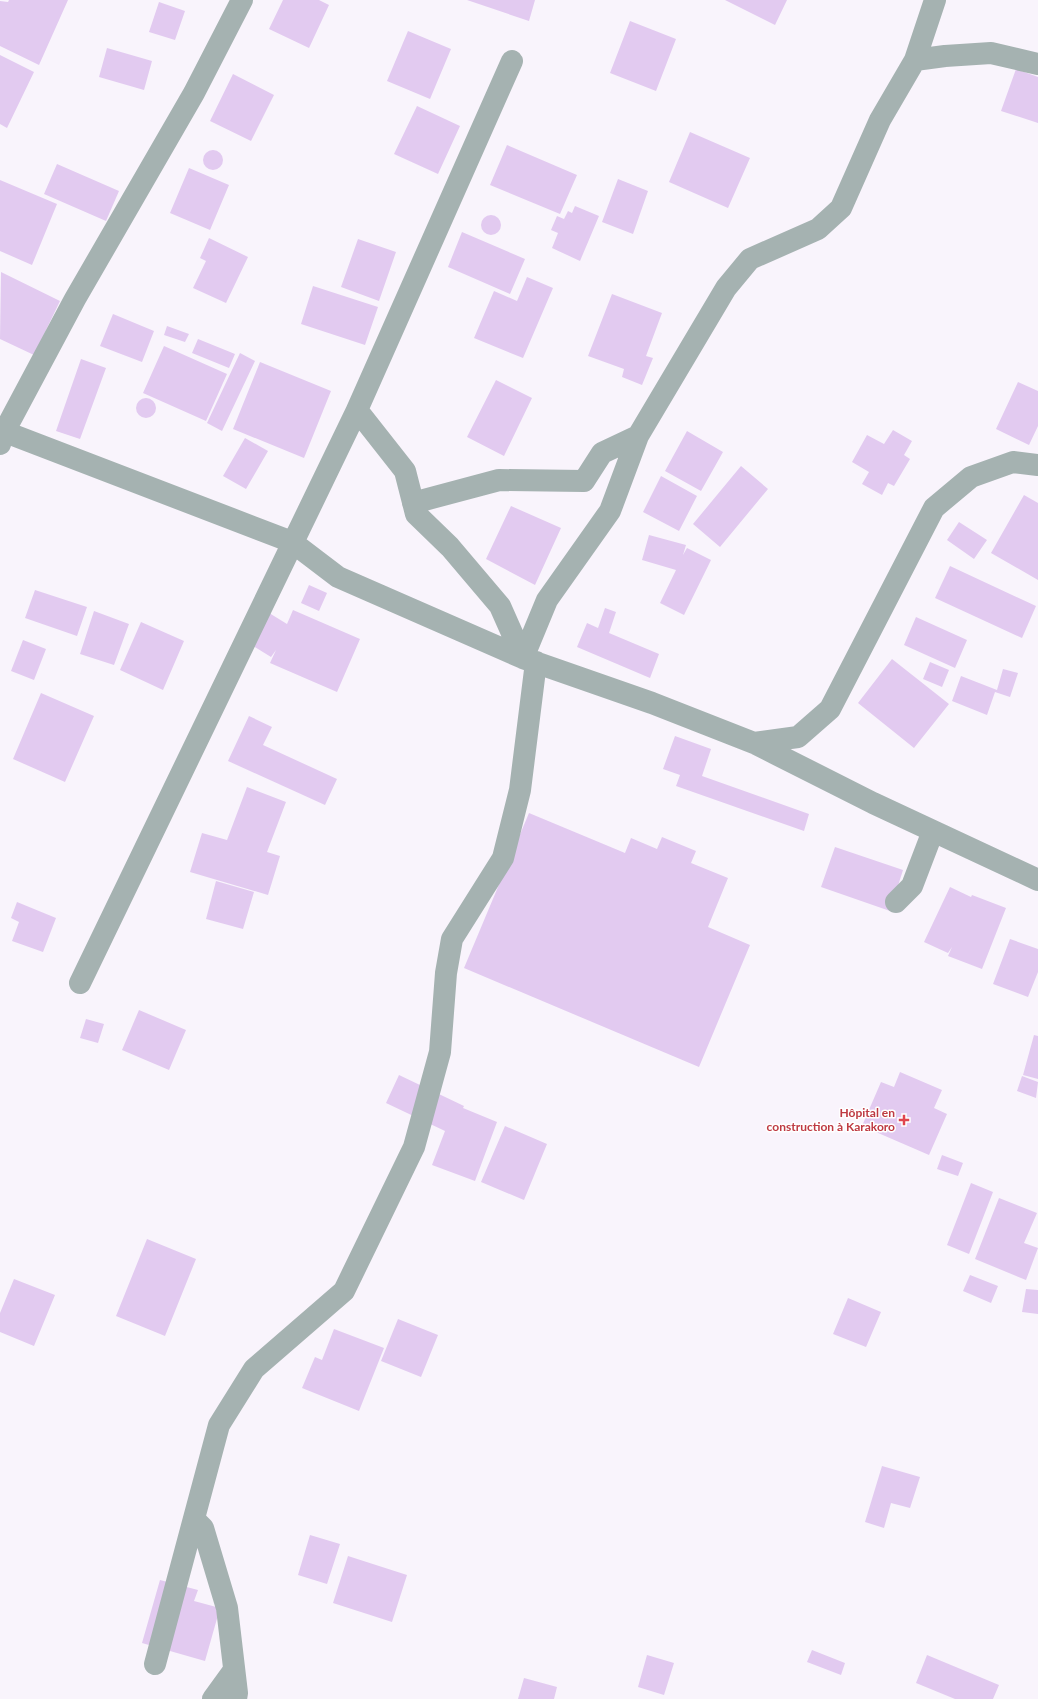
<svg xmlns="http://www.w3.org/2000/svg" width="1038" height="1699" viewBox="0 0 1038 1699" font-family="Lato,sans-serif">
<rect width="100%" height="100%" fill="#f9f4fc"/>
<path fill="#e2caf0" d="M 9,0 L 68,0 L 39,65 L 0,46 L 0,1 L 8,2 Z
M 283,0 L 319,0 L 329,5 L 309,48 L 269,29 Z
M 467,0 L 535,0 L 529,21 Z
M 725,0 L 787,0 L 775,25 Z
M 159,2 L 185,11 L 175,40 L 149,32 Z
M 630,21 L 676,39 L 656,91 L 610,73 Z
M 408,31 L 451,49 L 430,99 L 387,81 Z
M 107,48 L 152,61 L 144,90 L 99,77 Z
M 0,55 L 34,72 L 7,128 L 0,124 Z
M 1016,69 L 1038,77 L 1038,123 L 1001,111 Z
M 233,74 L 274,95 L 251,141 L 210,121 Z
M 417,106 L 460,126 L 438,174 L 394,154 Z
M 690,132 L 750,158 L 728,208 L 669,182 Z
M 507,145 L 577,175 L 560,214 L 490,185 Z
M203 160a10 10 0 1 1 20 0a10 10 0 1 1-20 0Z
M 57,164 L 119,191 L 106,221 L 44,194 Z
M 189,168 L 229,185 L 210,230 L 170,213 Z
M 618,179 L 648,191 L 633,234 L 602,222 Z
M 0,180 L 57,204 L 32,265 L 0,251 Z
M 575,206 L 599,216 L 580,261 L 552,248 L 558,233 L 551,230 L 557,216 L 564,219 L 568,211 L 572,213 Z
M481 225a10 10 0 1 1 20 0a10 10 0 1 1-20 0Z
M 462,232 L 525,259 L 510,294 L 448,267 Z
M 209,238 L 248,257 L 226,303 L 193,288 L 206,261 L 200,258 Z
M 358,239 L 396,252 L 379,301 L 341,287 Z
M 1,272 L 60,301 L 34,355 L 0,339 Z
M 527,277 L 553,288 L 523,358 L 474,338 L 494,291 L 517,301 Z
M 313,286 L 378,307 L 365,345 L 301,324 Z
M 612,294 L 662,313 L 646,356 L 653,358 L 642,385 L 622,377 L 624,369 L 588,356 Z
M 113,314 L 154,331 L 142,362 L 100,346 Z
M 167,326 L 189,334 L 185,342 L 164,335 Z
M 198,339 L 235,354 L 229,368 L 192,353 Z
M 164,346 L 227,374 L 206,421 L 143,393 Z
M 240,353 L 255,361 L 222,431 L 207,423 Z
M 81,359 L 106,368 L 80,439 L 56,431 Z
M 260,362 L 331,391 L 304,458 L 233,429 Z
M 496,380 L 532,398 L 504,456 L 467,437 Z
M 1018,382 L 1038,391 L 1038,426 L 1029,445 L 996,429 Z
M136 408a10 10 0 1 1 20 0a10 10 0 1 1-20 0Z
M 893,430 L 912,441 L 904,455 L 910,459 L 894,486 L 888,483 L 882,495 L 862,484 L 869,472 L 852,462 L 867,435 L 884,444 Z
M 687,431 L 723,452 L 701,491 L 665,471 Z
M 245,438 L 268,451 L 246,489 L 223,476 Z
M 741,466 L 768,489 L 720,547 L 693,524 Z
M 661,476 L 697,496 L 679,531 L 643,512 Z
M 1024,495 L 1038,503 L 1038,580 L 991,553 Z
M 511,506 L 561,528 L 535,585 L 486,559 Z
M 959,522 L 987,540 L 974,559 L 947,540 Z
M 649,535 L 686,545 L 683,555 L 687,548 L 711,560 L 684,615 L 660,603 L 676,570 L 642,560 Z
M 950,566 L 1036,606 L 1022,638 L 935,598 Z
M 309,585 L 327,593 L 319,611 L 301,603 Z
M 35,590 L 87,607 L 77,636 L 25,618 Z
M 261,608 L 287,624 L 293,610 L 360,639 L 337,692 L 270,663 L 276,650 L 271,657 L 242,639 Z
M 605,608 L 616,612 L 609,633 L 659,654 L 650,678 L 577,647 L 587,623 L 598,628 Z
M 94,611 L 129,624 L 114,665 L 80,654 Z
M 916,617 L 967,640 L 955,668 L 904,645 Z
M 141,622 L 184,641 L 163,690 L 120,670 Z
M 23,640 L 46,649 L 34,680 L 11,671 Z
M 892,659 L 949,704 L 914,748 L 858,703 Z
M 930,662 L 949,670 L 942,687 L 923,679 Z
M 1003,669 L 1018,673 L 1010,697 L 995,692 L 987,715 L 952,701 L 961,676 L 997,690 Z
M 41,693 L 94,716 L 65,782 L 13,759 Z
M 249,716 L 272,727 L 263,745 L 337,779 L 325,805 L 228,761 Z
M 675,736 L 711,749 L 702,776 L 809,814 L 804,831 L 676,786 L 680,775 L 663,769 Z
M 247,787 L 286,802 L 267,852 L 280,856 L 268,895 L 190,872 L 202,833 L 227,840 Z
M 529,813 L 625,853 L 631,838 L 657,849 L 662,837 L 696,851 L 691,863 L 728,878 L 708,927 L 750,945 L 699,1067 L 464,968 Z
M 835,847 L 903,870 L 890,911 L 821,887 Z
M 216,881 L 254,892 L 243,929 L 206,919 Z
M 950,887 L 971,897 L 972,895 L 1006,908 L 982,969 L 948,956 L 952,947 L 948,953 L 924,942 Z
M 17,902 L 56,918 L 43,952 L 12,941 L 19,922 L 11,918 Z
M 1010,939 L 1038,949 L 1038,972 L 1028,997 L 993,984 Z
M 139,1010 L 186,1030 L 169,1070 L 122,1050 Z
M 86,1019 L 104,1024 L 98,1043 L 80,1038 Z
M 1034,1035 L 1038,1036 L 1038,1079 L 1023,1075 Z
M 900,1072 L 942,1090 L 934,1108 L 947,1114 L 929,1155 L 862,1126 L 881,1082 L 894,1087 Z
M 399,1075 L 464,1106 L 463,1108 L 497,1122 L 475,1181 L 432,1165 L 445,1131 L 386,1103 Z
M 1022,1076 L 1038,1082 L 1036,1098 L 1017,1091 Z
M 505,1126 L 547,1144 L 524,1200 L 481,1182 Z
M 942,1155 L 963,1163 L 958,1176 L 937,1169 Z
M 971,1183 L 993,1192 L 969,1254 L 947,1245 Z
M 999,1198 L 1037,1213 L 1024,1243 L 1038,1248 L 1026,1280 L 975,1259 Z
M 147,1239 L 196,1259 L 165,1336 L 116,1316 Z
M 970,1275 L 998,1286 L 991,1303 L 963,1291 Z
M 14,1279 L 55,1295 L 34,1346 L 0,1332 L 0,1313 Z
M 1026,1289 L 1038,1290 L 1038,1314 L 1022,1312 Z
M 848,1298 L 881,1312 L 866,1347 L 833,1334 Z
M 398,1319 L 438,1335 L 421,1377 L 381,1361 Z
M 334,1329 L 384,1348 L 359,1411 L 302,1388 L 315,1357 L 322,1360 Z
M 882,1466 L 920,1477 L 910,1508 L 891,1503 L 884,1528 L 865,1522 Z
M 310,1535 L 340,1544 L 327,1584 L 298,1575 Z
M 348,1556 L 407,1575 L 392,1622 L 333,1603 Z
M 160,1580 L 198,1590 L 194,1601 L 220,1608 L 205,1661 L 142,1643 Z
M 812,1650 L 845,1663 L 841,1675 L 807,1662 Z
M 647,1655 L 674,1663 L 664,1695 L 638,1687 Z
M 927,1655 L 999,1685 L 993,1699 L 955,1699 L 916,1683 Z
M 524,1678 L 557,1687 L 554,1699 L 518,1699 Z"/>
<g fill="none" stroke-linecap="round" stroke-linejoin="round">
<path stroke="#a5b2b1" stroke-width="22" d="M 915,60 L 935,0
M 357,410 L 405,471 L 416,514 L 450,547 L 500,606 L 523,658
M 0,430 L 292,542 L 338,577 L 523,658 L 652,703 L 754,743 L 873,803 L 1038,880
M 0,444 L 4,432 L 75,299 L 194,93 L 242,0
M 413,503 L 499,480 L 584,481 L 602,453 L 638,436
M 523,658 L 547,600 L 610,511 L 638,436 L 726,288 L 750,259 L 818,229 L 841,208 L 880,120 L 915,60 L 945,56 L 991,53 L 1038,64
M 754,743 L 798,737 L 830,709 L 934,508 L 971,477 L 1013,462 L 1038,465
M 896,902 L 912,886 L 933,831
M 80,983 L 357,410 L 512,61
M 194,1519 L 203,1528 L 227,1608 L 237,1693 L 236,1699
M 155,1664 L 219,1425 L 254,1369 L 344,1291 L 414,1147 L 440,1052 L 446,973 L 452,939 L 503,858 L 520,790 L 536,662
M 213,1699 L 234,1670"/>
</g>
<path fill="#e0444e" stroke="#fff" stroke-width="1.5" d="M902 1114h4v4h4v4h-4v4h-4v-4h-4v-4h4z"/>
<g text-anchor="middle" stroke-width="3" stroke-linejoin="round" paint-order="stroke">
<g font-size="12" font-weight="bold" fill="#be3a42" stroke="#fff" text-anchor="end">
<text x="895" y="1117">Hôpital en<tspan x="895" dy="14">construction à Karakoro</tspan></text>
</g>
</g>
</svg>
